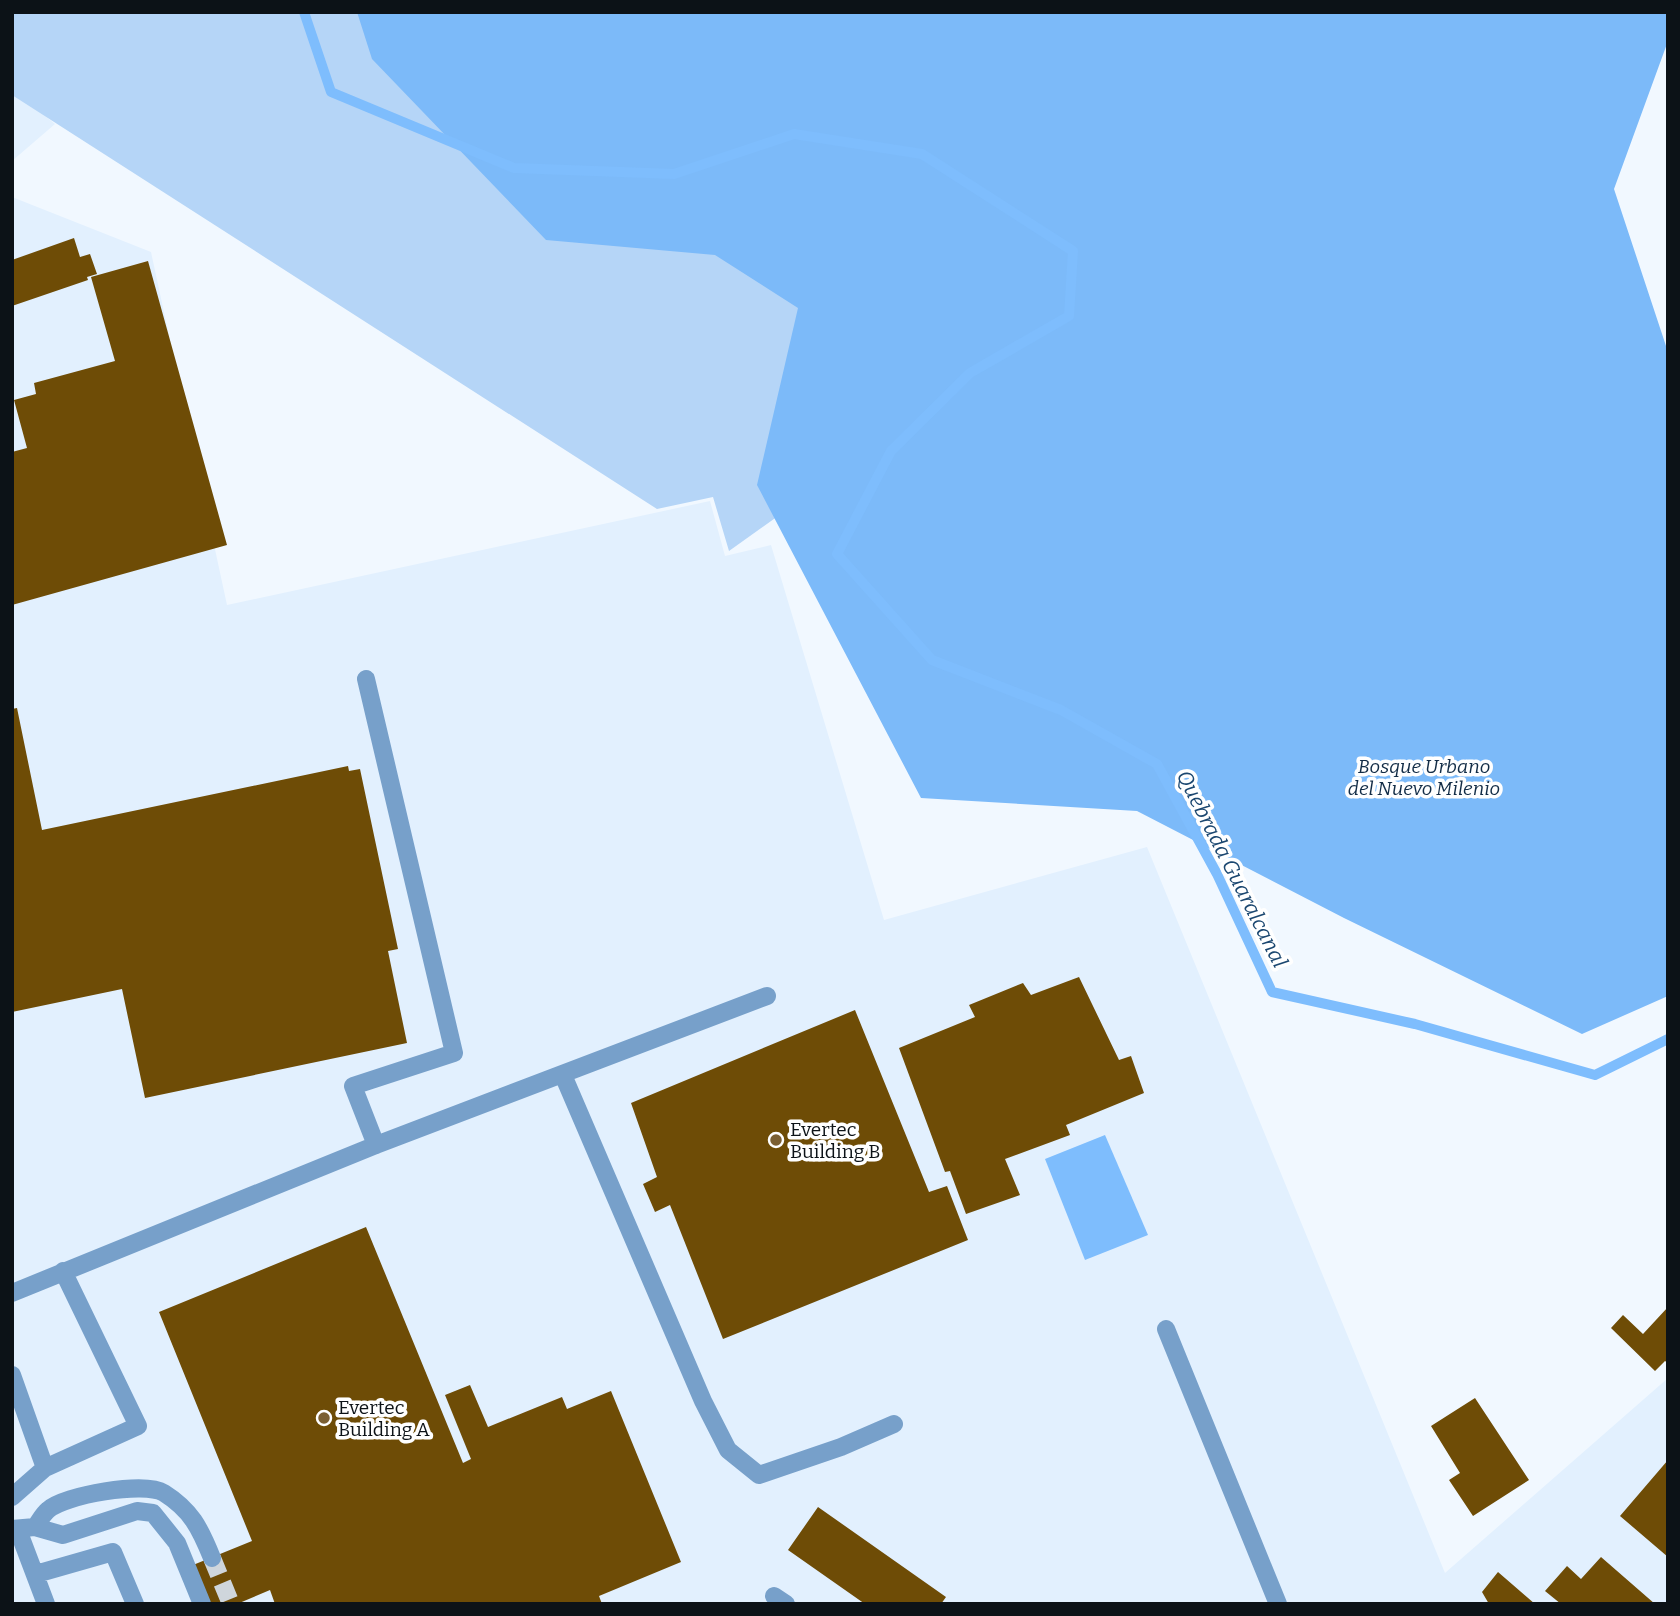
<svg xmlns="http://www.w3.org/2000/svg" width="1680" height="1616" viewBox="0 0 1680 1616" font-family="Bitter,serif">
<rect width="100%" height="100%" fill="#f1f8ff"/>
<path fill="#e2f0fe" d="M 12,89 L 55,124 L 12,161 Z
M 12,197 L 151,252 L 227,605 L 710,501 L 725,556 L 771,545 L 884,920 L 1147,847 L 1445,1573 L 1668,1378 L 1668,1604 L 12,1604 Z"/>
<path fill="#b5d5f7" d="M 12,12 L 1376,12 L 1354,105 L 729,551 L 713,497 L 657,509 L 12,95 Z"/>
<path fill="#7cbaf9" d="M 357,12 L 1668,12 L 1668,41 L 1614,189 L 1668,352 L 1668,996 L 1582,1034 L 1344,918 L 1137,811 L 921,798 L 757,485 L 798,308 L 715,255 L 546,240 L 372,59 Z"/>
<path fill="#7ebdfd" d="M 1105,1135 L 1148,1235 L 1085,1260 L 1045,1159 Z"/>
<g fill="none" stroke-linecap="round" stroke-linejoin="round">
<path stroke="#7ebdfd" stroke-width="10" d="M 304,12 L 331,92 L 514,168 L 674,174 L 794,134 L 922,154 L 1073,251 L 1069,316 L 970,373 L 891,451 L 837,554 L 932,660 L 1061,710 L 1157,764 L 1217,874 L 1272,992 L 1415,1024 L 1595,1075 L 1668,1039"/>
</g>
<path fill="#6e4c06" d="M 74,238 L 80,257 L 90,254 L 97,274 L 87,277 L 88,280 L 12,306 L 12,260 Z
M 148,261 L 227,545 L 12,605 L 12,452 L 27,448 L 14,400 L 36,394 L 34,383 L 115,361 L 91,277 Z
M 17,708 L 42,830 L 348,766 L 349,771 L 360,769 L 398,949 L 388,951 L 407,1043 L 145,1098 L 122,989 L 12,1012 L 12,709 Z
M 1079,977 L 1119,1060 L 1131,1056 L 1144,1093 L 1066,1125 L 1070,1135 L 1005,1159 L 1020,1195 L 966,1214 L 950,1171 L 945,1172 L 899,1048 L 975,1017 L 969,1005 L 1023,983 L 1031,995 Z
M 855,1010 L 929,1192 L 947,1186 L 968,1240 L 723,1339 L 670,1205 L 655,1212 L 643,1184 L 657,1177 L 631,1103 Z
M 366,1227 L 463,1463 L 471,1459 L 445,1395 L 470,1385 L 488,1427 L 562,1397 L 567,1409 L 611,1391 L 681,1562 L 599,1596 L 602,1604 L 275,1604 L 270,1590 L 237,1604 L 209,1604 L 193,1565 L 252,1541 L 159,1312 Z
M 1668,1307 L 1668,1363 L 1665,1361 L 1655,1371 L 1611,1328 L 1623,1315 L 1643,1334 Z
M 1475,1398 L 1529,1480 L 1473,1516 L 1449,1480 L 1460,1473 L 1431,1426 Z
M 1668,1460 L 1668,1557 L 1620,1516 Z
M 818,1507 L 946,1597 L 941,1604 L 865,1604 L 788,1550 Z
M 1601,1557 L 1655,1604 L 1561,1604 L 1545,1591 L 1567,1566 L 1581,1579 Z
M 1498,1572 L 1535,1604 L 1489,1604 L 1482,1592 Z"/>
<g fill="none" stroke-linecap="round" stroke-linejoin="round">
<path stroke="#cfd6dc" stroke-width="18" stroke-dasharray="18 9" stroke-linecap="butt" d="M 212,1558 L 231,1604"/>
<path stroke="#77a0ca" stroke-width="18" d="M 366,679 L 454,1053 L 353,1086 L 376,1145
M 563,1075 L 703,1401 L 728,1450 L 759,1475 L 841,1447 L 894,1424
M 12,1293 L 376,1145 L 767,996
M 1166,1329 L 1278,1604
M 12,1375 L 45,1468 L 12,1497
M 45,1468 L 138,1426 L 63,1271
M 35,1527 L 63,1535 L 137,1511 L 153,1513 L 177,1543 L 202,1604
M 12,1529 L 35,1527 C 39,1522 43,1514 48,1510 C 64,1495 145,1481 164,1493 C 191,1510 200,1528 212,1558
M 18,1530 L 46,1604
M 36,1574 L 113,1552 L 135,1604
M 774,1596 L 786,1604"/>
</g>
<g fill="#7b5f32" stroke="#fff" stroke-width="2.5">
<circle cx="776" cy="1140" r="7"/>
<circle cx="324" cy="1418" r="7"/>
</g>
<g text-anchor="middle" stroke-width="7" stroke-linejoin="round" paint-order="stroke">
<g font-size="19" font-style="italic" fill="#122c46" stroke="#fff">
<text x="1424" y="773">Bosque Urbano<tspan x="1424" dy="22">del Nuevo Milenio</tspan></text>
</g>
<g font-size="19" fill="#0c1217" stroke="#fff" text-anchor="start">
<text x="790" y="1136">Evertec<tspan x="790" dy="22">Building B</tspan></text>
<text x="338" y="1414">Evertec<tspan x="338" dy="22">Building A</tspan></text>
</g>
<g font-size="21" font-style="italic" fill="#1b4770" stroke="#fff">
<text transform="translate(1232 869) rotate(63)" y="7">Quebrada Guaralcanal</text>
</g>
</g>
<rect width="1680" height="1616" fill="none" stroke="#0c1217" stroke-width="28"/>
</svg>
